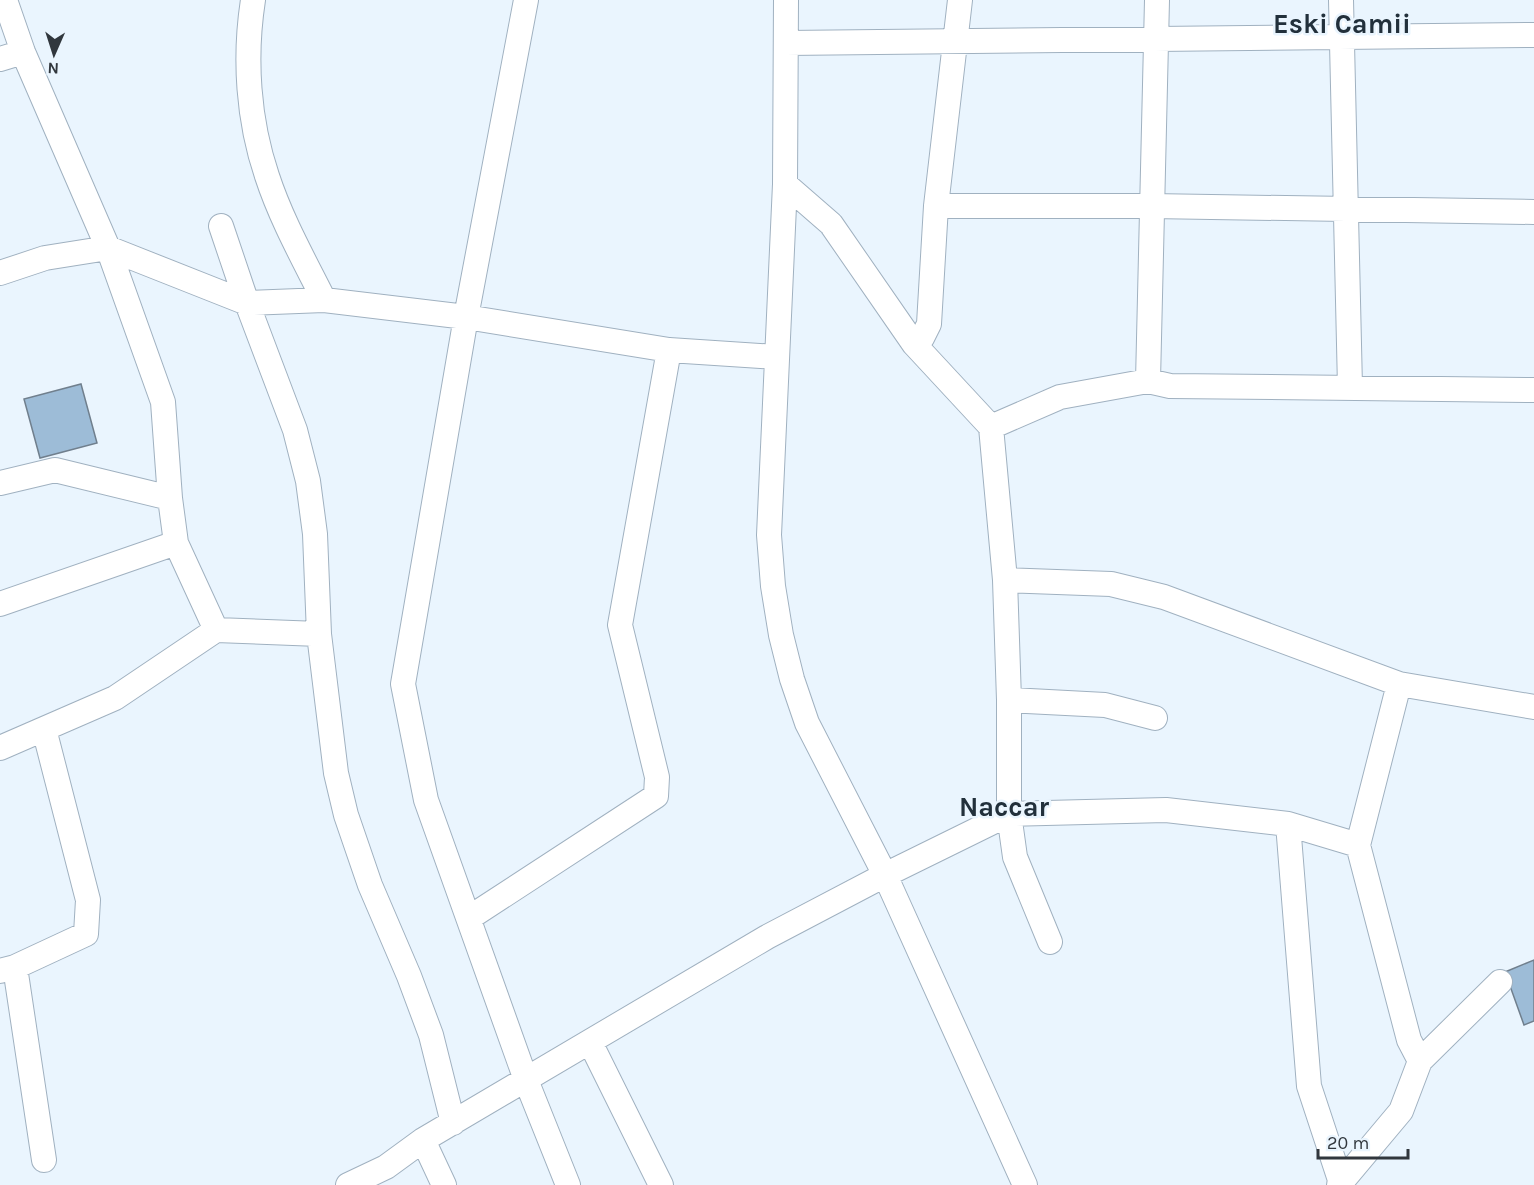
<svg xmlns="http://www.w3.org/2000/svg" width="1534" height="1185" viewBox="0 0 1534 1185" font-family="Karla,sans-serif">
<rect width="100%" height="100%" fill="#eaf5fe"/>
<path fill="#9dbcd7" stroke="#707f8d" stroke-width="1.5" d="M 81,384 L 97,443 L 40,458 L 24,399 Z
M 1534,960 L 1534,1021 L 1524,1025 L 1505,972 Z"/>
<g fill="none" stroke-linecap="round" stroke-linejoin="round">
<g stroke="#a0b1c0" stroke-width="26">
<path id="street" d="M 5,0 L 23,52 L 108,248 L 163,402 L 170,498 L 176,543 L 216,630
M 253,0 C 244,58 248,120 267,176 C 281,219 304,260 324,300
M 526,0 L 466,317 L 403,684 L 426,800 L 526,1080 L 568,1185
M 786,0 L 785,184 L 769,535 L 773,586 L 781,635 L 792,679 L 807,723 L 885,875 L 1025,1185
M 1341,0 L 1350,387
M 786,43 L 1534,35
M 0,59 L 23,52
M 785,184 L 831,224 L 914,344 L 991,427 L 1005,580 L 1009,700 L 1009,814 L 1015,857 L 1050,942
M 936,206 L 1151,206 L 1534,212
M 221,226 L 247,303 L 295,430 L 308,481 L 315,534 L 319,634 L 336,773 L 346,815 L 370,885 L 409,976 L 431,1035 L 453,1123
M 0,273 L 45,258 L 108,248 L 247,303 L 324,300 L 466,317 L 669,350 L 777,357
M 914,344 L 922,338 L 929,324 L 936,206 L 960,0
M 1148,381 L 1157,0
M 991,427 L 1060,397 L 1148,381 L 1170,386 L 1534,390
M 0,483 L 55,470 L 170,498
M 1005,580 L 1111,584 L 1164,597 L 1399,684 L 1534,707
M 0,604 L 176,543
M 1399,684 L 1358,845 L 1409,1040 L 1420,1061
M 1009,700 L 1105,705 L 1155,718
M 0,748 L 115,698 L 216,630 L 319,634
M 1288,824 L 1309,1086 L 1341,1183
M 469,918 L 656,796 L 657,777 L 620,625 L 669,350
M 15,967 L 44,1160
M 0,971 L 15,967 L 86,934 L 88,900 L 44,729
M 590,1042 L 661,1185
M 423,1140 L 444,1185
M 348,1185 L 386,1167 L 423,1140 L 767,937 L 885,875 L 1009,814 L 1166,810 L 1288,824 L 1358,845
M 1339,1185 L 1401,1111 L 1420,1061 L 1500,982"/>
</g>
<use href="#street" stroke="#fff" stroke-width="24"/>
</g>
<g text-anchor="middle" stroke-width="5" stroke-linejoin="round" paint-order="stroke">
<g font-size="27" font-weight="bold" fill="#22303b" stroke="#eaf5fe">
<text x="1342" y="33">Eski Camii</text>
<text x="1004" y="816">Naccar</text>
</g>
</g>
<g transform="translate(54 54) rotate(183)" stroke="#eaf5fe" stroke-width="4.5" paint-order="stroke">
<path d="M0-4.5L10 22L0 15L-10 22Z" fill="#31373d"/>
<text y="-9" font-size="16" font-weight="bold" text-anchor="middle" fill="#31373d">N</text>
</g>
<path d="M1318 1149v9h90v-9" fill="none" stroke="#31373d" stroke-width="3"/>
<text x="1327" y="1149" font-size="18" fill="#31373d" stroke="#eaf5fe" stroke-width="4.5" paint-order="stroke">20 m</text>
</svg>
